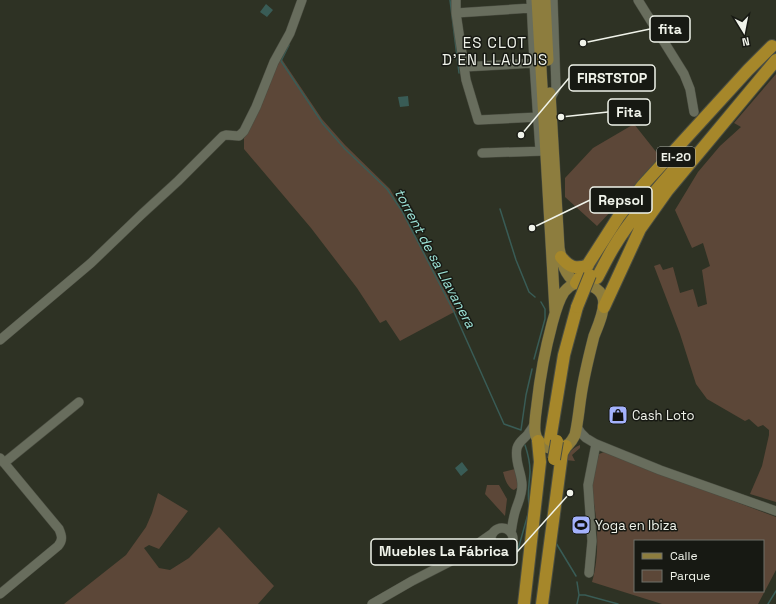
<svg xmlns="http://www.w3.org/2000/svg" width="776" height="604" viewBox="0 0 776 604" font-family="'Space Grotesk',sans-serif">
<rect width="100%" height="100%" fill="#2e3224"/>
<path fill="#5c4738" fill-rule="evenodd" d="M 281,58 L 322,119 L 345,145 L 390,189 L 456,311 L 400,341 L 386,320 L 380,323 L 357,288 L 311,228 L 244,149 L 244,138 Z
M 776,74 L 776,502 L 750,494 L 762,466 L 769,435 L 769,430 L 763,425 L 758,427 L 749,419 L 745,421 L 707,399 L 696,384 L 680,334 L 654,266 L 660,264 L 663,270 L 673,267 L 680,293 L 693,289 L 698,307 L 707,304 L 702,270 L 710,266 L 703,243 L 692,248 L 675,210 L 698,172 L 720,146 L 741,127 L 734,123 Z
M 634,124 L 661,158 L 597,226 L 565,197 L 565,178 L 593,148 Z
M 580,445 L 580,448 L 572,455 L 575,461 L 565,460 C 569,453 572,448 580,445 Z
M 604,452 L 776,517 L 776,570 L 758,604 L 662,604 L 592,582 C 598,562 598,538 596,518 C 595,508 592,494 592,484 C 593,475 597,462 599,454 ZM 635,541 L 763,541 L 763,591 L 635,591 Z
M 515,469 L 518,487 L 514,490 C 507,487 505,479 503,472 Z
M 487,485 L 499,485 L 507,499 L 505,516 L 485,494 Z
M 158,493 L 188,511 L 159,549 L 149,545 L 144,548 L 159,568 L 170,570 L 189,558 L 219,527 L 274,586 L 258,604 L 64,604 L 126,555 L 146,527 L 152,513 Z"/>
<path fill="#395c56" d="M 266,4 L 273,10 L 267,17 L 260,12 Z
M 408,96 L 409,106 L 400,107 L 398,97 Z
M 462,462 L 468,470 L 461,476 L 455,468 Z"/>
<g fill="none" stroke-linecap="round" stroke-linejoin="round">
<path stroke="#395c56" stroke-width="1.5" d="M 450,0 L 459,73
M 289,45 L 281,61 L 323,124 L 345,149 L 387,189 L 402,211 L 454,312 L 504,424 L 521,430 L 526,395 L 532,369
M 500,209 L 516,260 L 529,292 L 535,297
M 534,359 L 545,319 L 545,309 L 541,302
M 525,445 C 528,454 530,462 530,471 C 530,481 526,498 530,507
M 556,543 L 576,576
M 517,553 L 528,514
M 579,595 L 585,595 L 618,604
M 577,604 L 579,595 L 577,582
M 768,604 L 776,591"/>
<g stroke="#4b4e42" stroke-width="10">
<path id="minor" d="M 456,0 L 456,13 L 466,80 L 478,120 L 538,117
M 531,0 L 534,63 L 540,151
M 638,0 L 684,74 L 690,89 L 694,112
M 456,13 L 531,8
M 464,67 L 534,63
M 550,100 L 556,88 L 553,0
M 482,153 L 545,151
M 0,340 L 91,263 L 142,214 L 178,181 L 223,136 L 226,135 L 239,136 L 244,131 L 256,107 L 274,62 L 290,33 L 302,0
M 577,427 L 581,433 L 586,438 L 596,444 L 660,470 L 776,511
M 0,458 L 59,529 C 62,536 63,540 58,546 L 0,594
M 4,463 L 79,402
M491 539a11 11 0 1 1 22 0a11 11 0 1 1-22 0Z
M 511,533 C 512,526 513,519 515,512 C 518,502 522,496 522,485 C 522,473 514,461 517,448 C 519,441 524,439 528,434 C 531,430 533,427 535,423
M 466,555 L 491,550 L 499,550
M 589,573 L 592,541 L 588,485 L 596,444
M 372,604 L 412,581 L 457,558 L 493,533"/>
</g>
<g stroke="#4b4e42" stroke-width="12">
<path id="major" d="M 537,0 L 555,311
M 545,0 L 548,60
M 550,93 L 559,248 C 562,262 564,274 576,283
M 576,283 C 586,283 600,287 603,298 C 606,308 598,326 594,336 C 589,356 584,375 581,396 C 579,409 578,422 575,435 C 573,439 571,442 568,445 C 556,454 537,447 535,432 C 534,423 536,413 537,404 C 540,377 545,350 552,324 C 555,313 558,301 564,292 C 567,288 571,285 576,283 Z"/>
</g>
<g stroke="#4b4e42" stroke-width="14">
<path id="highway" d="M 561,257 C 569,267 576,270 588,265
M 597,278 C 603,267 608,256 615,245 C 632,217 655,192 676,167
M 576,283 L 619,216 L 643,185 L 748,70 L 772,46
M 604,307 L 640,229 L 667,191 L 776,60
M 550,440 L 564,355 L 577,307
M 524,604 L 540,462 L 538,441
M 542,604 L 562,453 L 566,446"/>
</g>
<use href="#minor" stroke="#686d5d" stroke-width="9"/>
<use href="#major" stroke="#8d7d3e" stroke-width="11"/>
<use href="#highway" stroke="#a6872a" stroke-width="12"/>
<g stroke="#4b4e42" stroke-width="14" stroke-linecap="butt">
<path id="highway-bridge" d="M 577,307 L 590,275
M 554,459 L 557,441"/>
</g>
<use href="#highway-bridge" stroke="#a6872a" stroke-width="12"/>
</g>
<defs>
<g id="shop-square" transform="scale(1)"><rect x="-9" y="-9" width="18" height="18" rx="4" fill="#a4b2fc" stroke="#171913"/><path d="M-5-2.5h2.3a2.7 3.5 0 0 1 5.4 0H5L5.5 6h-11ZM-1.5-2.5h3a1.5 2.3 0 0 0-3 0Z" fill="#111"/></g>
<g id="stadium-square" transform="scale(1)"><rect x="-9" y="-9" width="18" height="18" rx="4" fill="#a4b2fc" stroke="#171913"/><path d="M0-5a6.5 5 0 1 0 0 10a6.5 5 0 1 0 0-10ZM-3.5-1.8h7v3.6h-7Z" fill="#111"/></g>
</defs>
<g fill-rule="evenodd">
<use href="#shop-square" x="618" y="415"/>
<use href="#stadium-square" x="581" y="525"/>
</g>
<g text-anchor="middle" stroke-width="3" stroke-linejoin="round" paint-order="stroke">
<rect fill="#171913" stroke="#afb2aa" stroke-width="1" x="657" y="147" width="38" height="20" rx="3"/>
<g font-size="12" font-weight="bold" fill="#f0f3ea">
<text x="676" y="161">EI-20</text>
</g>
<g font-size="13" fill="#f0f3ea" stroke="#171913" text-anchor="start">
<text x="632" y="420">Cash Loto</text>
<text x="595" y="530">Yoga en Ibiza</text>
</g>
<g font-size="14" font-style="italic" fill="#9ce2d6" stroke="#171913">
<text transform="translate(435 258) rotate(62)" y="5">torrent de sa Llavanera</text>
</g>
<g font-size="15" letter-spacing="1" fill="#f0f3ea" stroke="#171913">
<text x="495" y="48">ES CLOT<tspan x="495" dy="17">D'EN LLAUDIS</tspan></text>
</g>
</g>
<path fill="none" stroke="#f0f3ea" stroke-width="1.5" d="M583 43L650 29M521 135L569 78M561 117L608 112M532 228L590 200M570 493L517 552"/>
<g fill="#f0f3ea" stroke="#171913" stroke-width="1.5">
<circle cx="583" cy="43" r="4"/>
<circle cx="521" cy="135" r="4"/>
<circle cx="561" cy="117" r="4"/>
<circle cx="532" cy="228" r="4"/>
<circle cx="570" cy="493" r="4"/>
</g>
<g fill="#171913" stroke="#f0f3ea" stroke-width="1.5">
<rect x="650" y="16" width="40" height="26" rx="4"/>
<rect x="569" y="65" width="86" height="26" rx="4"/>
<rect x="608" y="99" width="42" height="26" rx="4"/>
<rect x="590" y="187" width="62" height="26" rx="4"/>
<rect x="371" y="539" width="146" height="26" rx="4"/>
</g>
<g font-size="14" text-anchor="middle" font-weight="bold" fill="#f0f3ea">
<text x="670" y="34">fita</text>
<text x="612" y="83">FIRSTSTOP</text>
<text x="629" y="117">Fita</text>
<text x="621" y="205">Repsol</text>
<text x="444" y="556">Muebles La Fábrica</text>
</g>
<rect x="634" y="540" width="130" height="52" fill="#171913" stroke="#6e7069"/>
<rect x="642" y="553" width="20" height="6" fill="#8d7d3e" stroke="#6e7069"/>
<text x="670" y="560" font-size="12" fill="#f0f3ea">Calle</text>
<rect x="642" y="570" width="20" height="12" fill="#5c4738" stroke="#6e7069"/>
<text x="670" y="580" font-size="12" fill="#f0f3ea">Parque</text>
<g transform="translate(744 32) rotate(170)" stroke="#171913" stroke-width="3" paint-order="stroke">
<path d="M0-3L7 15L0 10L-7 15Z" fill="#f0f3ea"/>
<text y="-6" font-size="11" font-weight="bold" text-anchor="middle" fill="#f0f3ea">N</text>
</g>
</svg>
